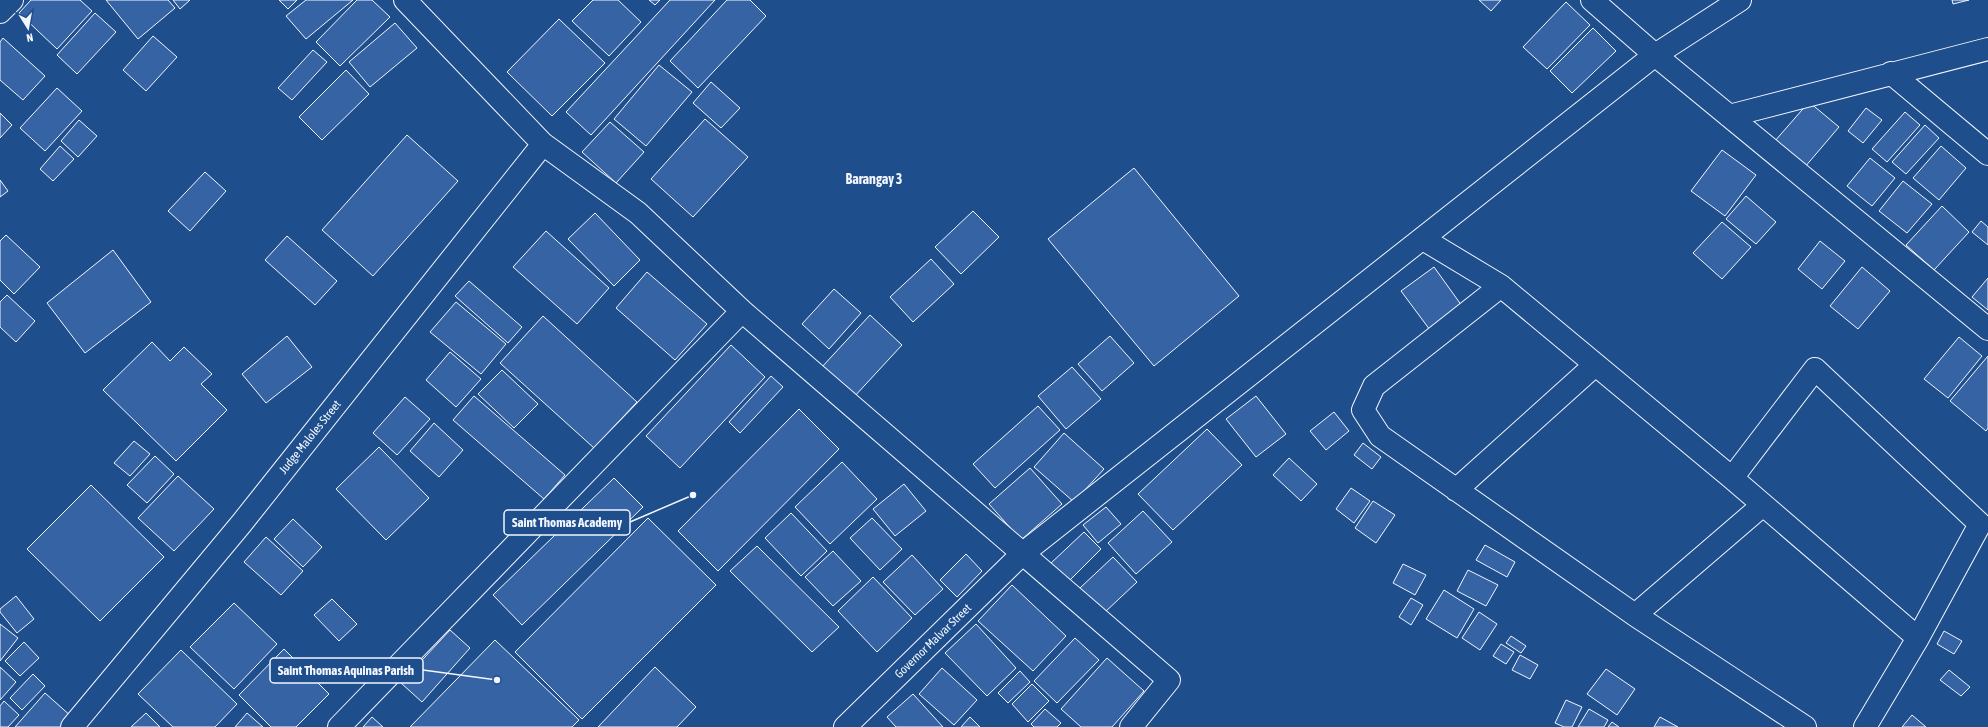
<svg xmlns="http://www.w3.org/2000/svg" width="1988" height="727" viewBox="0 0 1988 727" font-family="'Asap Condensed',sans-serif">
<rect width="100%" height="100%" fill="#1f4e8c"/>
<path fill="#3563a3" stroke="#f2f6ff" d="M 31,0 L 80,0 L 92,11 L 57,49 L 19,13 Z
M 106,0 L 168,0 L 175,8 L 138,39 Z
M 173,0 L 190,0 L 180,9 Z
M 279,0 L 297,0 L 288,9 Z
M 306,0 L 353,0 L 306,39 L 286,16 Z
M 357,0 L 372,0 L 390,17 L 340,66 L 316,42 Z
M 593,0 L 618,0 L 641,22 L 609,56 L 572,21 Z
M 649,0 L 660,0 L 655,5 Z
M 670,0 L 715,0 L 591,135 L 566,112 Z
M 727,0 L 750,0 L 766,16 L 698,88 L 670,61 Z
M 1479,0 L 1501,0 L 1491,11 Z
M 1952,0 L 1969,0 L 1953,4 Z
M 1566,2 L 1590,25 L 1547,69 L 1523,47 Z
M 95,13 L 116,32 L 77,74 L 57,55 Z
M 559,19 L 605,63 L 552,116 L 507,72 Z
M 395,23 L 417,48 L 370,87 L 349,62 Z
M 1593,28 L 1616,51 L 1572,93 L 1550,71 Z
M 153,36 L 177,57 L 146,91 L 123,70 Z
M 3,38 L 45,76 L 23,100 L 0,80 L 0,42 Z
M 313,50 L 327,62 L 292,100 L 278,88 Z
M 659,65 L 692,92 L 646,146 L 614,119 Z
M 346,70 L 369,94 L 322,140 L 299,117 Z
M 711,82 L 740,108 L 721,128 L 693,103 Z
M 57,88 L 82,111 L 45,151 L 20,128 Z
M 1809,102 L 1839,127 L 1804,168 L 1774,142 Z
M 1866,108 L 1882,120 L 1863,143 L 1848,131 Z
M 1905,112 L 1920,125 L 1887,162 L 1872,149 Z
M 0,113 L 12,125 L 0,138 Z
M 705,119 L 748,157 L 693,217 L 651,179 Z
M 79,120 L 97,136 L 78,157 L 61,141 Z
M 610,122 L 644,152 L 616,183 L 582,152 Z
M 1925,125 L 1939,138 L 1906,174 L 1892,162 Z
M 407,135 L 458,181 L 373,276 L 322,230 Z
M 60,146 L 74,159 L 53,181 L 40,169 Z
M 1941,146 L 1966,168 L 1939,200 L 1913,178 Z
M 1722,150 L 1756,175 L 1725,216 L 1691,191 Z
M 1870,158 L 1895,178 L 1872,206 L 1847,186 Z
M 1134,168 L 1239,296 L 1154,366 L 1048,239 Z
M 205,172 L 226,191 L 190,231 L 168,211 Z
M 0,180 L 8,191 L 0,197 Z
M 1903,181 L 1932,204 L 1907,233 L 1879,211 Z
M 1746,196 L 1776,222 L 1756,244 L 1726,219 Z
M 1942,206 L 1969,232 L 1934,270 L 1906,245 Z
M 973,211 L 999,237 L 961,274 L 935,247 Z
M 595,213 L 640,260 L 614,286 L 568,239 Z
M 1981,221 L 1988,227 L 1988,245 L 1972,232 Z
M 1722,222 L 1751,247 L 1722,279 L 1693,253 Z
M 546,231 L 609,288 L 577,324 L 513,267 Z
M 6,235 L 40,267 L 14,294 L 0,280 L 0,241 Z
M 287,236 L 337,281 L 315,305 L 265,260 Z
M 1820,241 L 1845,261 L 1822,289 L 1798,269 Z
M 113,250 L 151,302 L 85,353 L 47,303 Z
M 931,259 L 954,284 L 913,322 L 890,297 Z
M 1434,267 L 1462,306 L 1430,330 L 1401,291 Z
M 1862,267 L 1890,291 L 1858,329 L 1830,306 Z
M 647,272 L 707,324 L 675,360 L 616,308 Z
M 1988,278 L 1988,310 L 1972,297 Z
M 469,281 L 522,327 L 508,343 L 455,296 Z
M 834,289 L 861,313 L 829,349 L 802,324 Z
M 7,295 L 35,321 L 16,342 L 0,327 L 0,302 Z
M 456,302 L 506,344 L 481,374 L 430,332 Z
M 870,315 L 902,345 L 853,398 L 821,368 Z
M 543,316 L 637,402 L 594,448 L 500,363 Z
M 287,336 L 312,367 L 266,403 L 242,374 Z
M 1110,336 L 1134,363 L 1102,391 L 1078,364 Z
M 1959,337 L 1982,356 L 1948,398 L 1924,379 Z
M 152,342 L 170,361 L 184,347 L 212,374 L 201,384 L 227,410 L 176,461 L 103,390 Z
M 731,345 L 765,377 L 680,468 L 646,436 Z
M 450,352 L 481,379 L 456,407 L 426,380 Z
M 1988,356 L 1988,428 L 1986,431 L 1950,401 Z
M 1072,367 L 1101,399 L 1066,429 L 1038,396 Z
M 502,370 L 538,404 L 514,428 L 478,394 Z
M 771,376 L 783,387 L 740,433 L 729,422 Z
M 474,396 L 565,475 L 544,499 L 453,420 Z
M 1256,396 L 1286,434 L 1256,457 L 1226,419 Z
M 405,397 L 430,419 L 397,455 L 373,433 Z
M 1038,406 L 1060,430 L 995,488 L 973,464 Z
M 799,409 L 839,449 L 718,571 L 678,531 Z
M 1334,412 L 1349,431 L 1326,450 L 1310,431 Z
M 434,423 L 463,450 L 439,477 L 410,451 Z
M 1207,429 L 1242,465 L 1173,530 L 1138,494 Z
M 1064,433 L 1104,469 L 1074,502 L 1034,467 Z
M 134,441 L 150,454 L 130,476 L 114,463 Z
M 1363,443 L 1381,457 L 1372,469 L 1354,455 Z
M 379,447 L 429,498 L 386,540 L 336,489 Z
M 155,456 L 174,474 L 147,503 L 127,485 Z
M 1289,458 L 1317,484 L 1301,501 L 1273,475 Z
M 842,462 L 877,499 L 830,544 L 795,507 Z
M 1030,468 L 1062,504 L 1021,540 L 989,504 Z
M 178,476 L 214,509 L 174,551 L 138,518 Z
M 614,478 L 643,507 L 522,625 L 493,595 Z
M 904,484 L 926,511 L 895,536 L 873,509 Z
M 91,485 L 164,557 L 100,621 L 27,549 Z
M 1351,488 L 1370,501 L 1354,523 L 1336,509 Z
M 1373,501 L 1395,515 L 1376,543 L 1355,528 Z
M 1106,507 L 1121,524 L 1098,543 L 1083,525 Z
M 1143,511 L 1172,542 L 1136,574 L 1108,543 Z
M 791,513 L 827,551 L 801,576 L 765,538 Z
M 648,518 L 716,585 L 582,719 L 515,652 Z
M 872,518 L 902,549 L 880,570 L 850,538 Z
M 293,519 L 322,547 L 303,567 L 274,539 Z
M 1084,532 L 1101,549 L 1068,582 L 1050,564 Z
M 266,537 L 303,571 L 281,595 L 244,562 Z
M 1485,545 L 1515,562 L 1507,577 L 1476,560 Z
M 757,546 L 839,627 L 812,652 L 730,571 Z
M 833,551 L 861,581 L 833,606 L 805,577 Z
M 966,554 L 982,571 L 957,597 L 940,580 Z
M 912,555 L 943,589 L 915,615 L 883,582 Z
M 1113,557 L 1137,582 L 1104,613 L 1080,588 Z
M 1403,564 L 1426,575 L 1415,595 L 1393,583 Z
M 1468,570 L 1498,585 L 1486,606 L 1457,591 Z
M 873,577 L 912,618 L 877,652 L 838,611 Z
M 1012,585 L 1066,636 L 1033,671 L 978,621 Z
M 1444,590 L 1474,609 L 1457,638 L 1426,619 Z
M 16,596 L 34,619 L 17,633 L 0,612 L 0,609 Z
M 1411,598 L 1423,605 L 1411,625 L 1399,617 Z
M 332,599 L 357,624 L 339,641 L 314,615 Z
M 234,603 L 277,644 L 234,689 L 190,647 Z
M 1479,612 L 1497,624 L 1480,650 L 1462,638 Z
M 0,624 L 18,638 L 0,661 Z
M 976,624 L 1016,668 L 987,696 L 945,653 Z
M 450,630 L 470,648 L 422,702 L 401,683 Z
M 1944,631 L 1962,641 L 1954,654 L 1937,644 Z
M 1511,636 L 1526,646 L 1521,653 L 1506,643 Z
M 1075,638 L 1099,660 L 1057,703 L 1034,681 Z
M 495,640 L 579,720 L 572,727 L 410,727 Z
M 24,642 L 39,658 L 20,676 L 5,661 Z
M 1501,644 L 1514,652 L 1506,664 L 1493,656 Z
M 284,649 L 329,694 L 296,727 L 271,727 L 239,695 Z
M 181,650 L 237,704 L 215,727 L 173,727 L 138,694 Z
M 1520,655 L 1538,665 L 1530,679 L 1512,670 Z
M 1107,658 L 1144,691 L 1112,727 L 1081,727 L 1061,709 Z
M 0,667 L 16,682 L 0,700 Z
M 655,667 L 696,707 L 677,727 L 598,727 Z
M 942,668 L 977,700 L 954,725 L 919,694 Z
M 1606,669 L 1635,689 L 1617,715 L 1587,694 Z
M 1949,670 L 1970,687 L 1961,696 L 1940,680 Z
M 1020,671 L 1030,682 L 1008,703 L 998,693 Z
M 33,674 L 45,686 L 22,710 L 10,698 Z
M 1032,684 L 1049,701 L 1028,722 L 1012,704 Z
M 45,693 L 72,717 L 63,727 L 15,727 Z
M 913,694 L 943,727 L 896,727 L 887,717 Z
M 1566,700 L 1582,707 L 1572,727 L 1564,727 L 1555,723 Z
M 4,701 L 19,715 L 8,727 L 0,727 L 0,706 Z
M 1045,709 L 1061,723 L 1057,727 L 1034,727 L 1031,724 Z
M 1589,709 L 1608,720 L 1604,727 L 1578,727 Z
M 146,713 L 160,727 L 131,727 Z
M 247,713 L 263,727 L 235,727 Z
M 1912,715 L 1926,727 L 1902,727 Z
M 372,717 L 383,727 L 363,727 Z
M 970,717 L 980,727 L 961,727 Z
M 1660,717 L 1678,727 L 1654,727 Z
M 1612,722 L 1619,727 L 1608,727 Z"/>
<g fill="none" stroke-linecap="round" stroke-linejoin="round">
<g stroke="#f2f6ff" stroke-width="24">
<path id="street" d="M 405,0 L 543,144 L 638,213 L 742,311 L 1169,680 L 1131,727
M 1592,0 L 1655,55 L 1988,329
M 0,12 L 12,0
M 1891,73 L 1988,154
M 1729,116 L 1988,49
M 1423,239 L 1501,286 L 1732,478 L 1918,638
M 1501,286 L 1374,386 L 1363,410 L 1380,436 L 1635,615 L 1805,727
M 1732,478 L 1815,369 L 1980,524 L 1918,638 L 1865,727
M 1456,490 L 1595,365
M 1635,615 L 1763,505
M 72,727 L 241,524 L 543,144
M 339,727 L 742,311"/>
</g>
<g stroke="#f2f6ff" stroke-width="24">
<path id="secondary" d="M 845,727 L 1022,554 L 1655,55 L 1740,0"/>
</g>
<use href="#street" stroke="#1f4e8c" stroke-width="22"/>
<use href="#secondary" stroke="#1f4e8c" stroke-width="22"/>
</g>
<g text-anchor="middle" stroke-width="3" stroke-linejoin="round" paint-order="stroke">
<g font-size="12" fill="#f2f6ff" stroke="#1f4e8c">
<text transform="translate(310 437) rotate(-51)" y="4">Judge Maloles Street</text>
<text transform="translate(933 641) rotate(-44)" y="4">Governor Malvar Street</text>
</g>
<g font-size="14" font-weight="bold" fill="#f2f6ff" stroke="#1f4e8c">
<text x="874" y="184">Barangay 3</text>
</g>
</g>
<path fill="none" stroke="#f2f6ff" stroke-width="1.5" d="M693 495L630 522M497 680L423 670"/>
<g fill="#f2f6ff" stroke="#1f4e8c" stroke-width="1.5">
<circle cx="693" cy="495" r="4"/>
<circle cx="497" cy="680" r="4"/>
</g>
<g fill="#1f4e8c" stroke="#f2f6ff" stroke-width="1.5">
<rect x="504" y="510" width="126" height="25" rx="4"/>
<rect x="270" y="658" width="153" height="25" rx="4"/>
</g>
<g font-size="13" text-anchor="middle" font-weight="bold" fill="#f2f6ff">
<text x="567" y="527">Saint Thomas Academy</text>
<text x="346" y="675">Saint Thomas Aquinas Parish</text>
</g>
<g transform="translate(28 28) rotate(169)" stroke="#1f4e8c" stroke-width="3" paint-order="stroke">
<path d="M0-3L7 15L0 10L-7 15Z" fill="#f2f6ff"/>
<text y="-6" font-size="11" font-weight="bold" text-anchor="middle" fill="#f2f6ff">N</text>
</g>
</svg>
